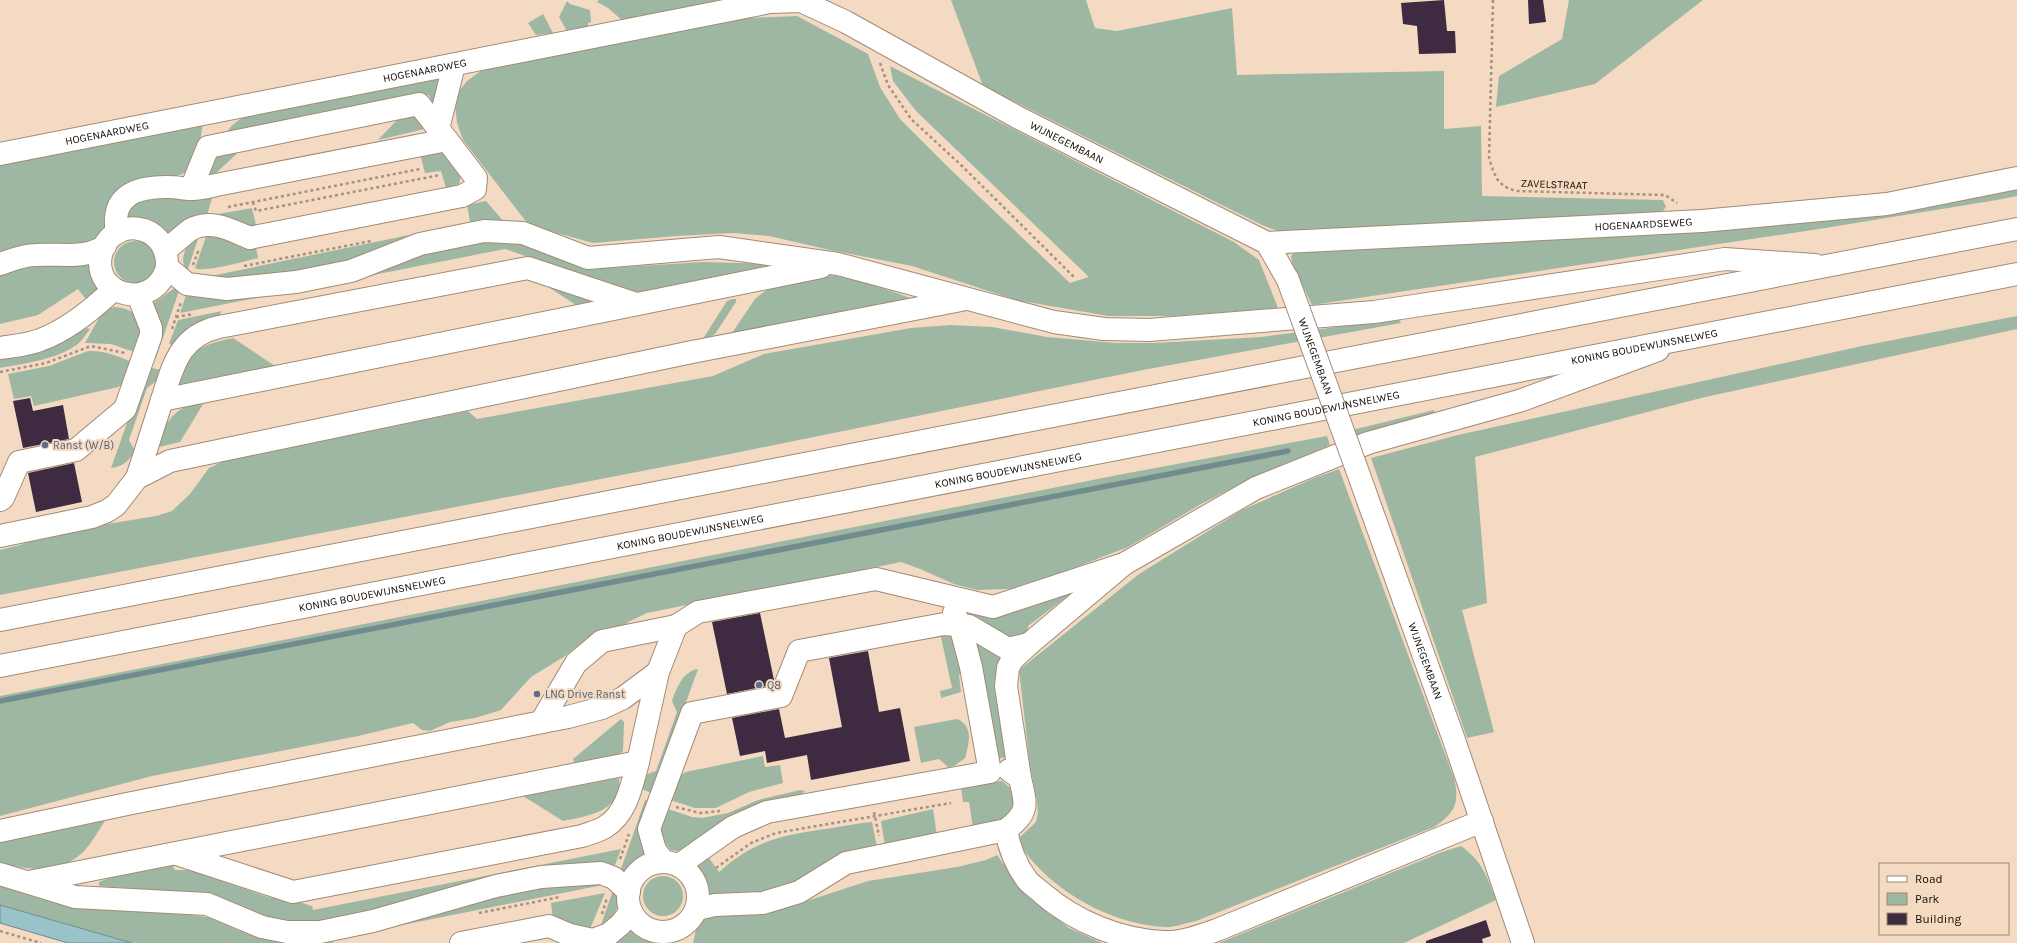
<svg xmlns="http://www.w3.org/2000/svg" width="2017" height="943" viewBox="0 0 2017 943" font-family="Karla,sans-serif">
<rect width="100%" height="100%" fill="#f4dac2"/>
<path fill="#9eb7a3" d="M 599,0 L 726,0 L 622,20 L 608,8 L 597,2 Z
M 951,0 L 1086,0 L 1095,28 L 1117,31 L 1232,8 L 1237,75 L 1444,71 L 1444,129 L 1481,126 L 1482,196 L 1663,200 L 1666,207 L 1661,213 L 1281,232 L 1262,225 L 983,86 Z
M 1569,0 L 1703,0 L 1595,84 L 1496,107 L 1499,76 L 1562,39 Z
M 567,1 L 570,4 L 590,10 L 591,22 L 588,23 L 588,28 L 567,31 L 559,17 Z
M 543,14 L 553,33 L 536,35 L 528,23 Z
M 797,16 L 868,54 L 880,87 L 900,119 L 949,168 L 1070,283 L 1089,277 L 916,111 L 893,81 L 890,66 L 1234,242 L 1259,260 L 1278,308 L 1172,316 L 1108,316 L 1016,300 L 912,266 L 830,250 L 769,236 L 733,233 L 676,236 L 593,243 L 539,228 L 528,224 L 463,140 L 457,123 L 455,105 L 459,91 L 467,81 L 485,68 L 748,18 Z
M 435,76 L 443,82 L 434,113 L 429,95 L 225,136 C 230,125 238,120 248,115 Z
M 408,117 L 416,117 L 429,128 L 378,140 L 399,118 Z
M 203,123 L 200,142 L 187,172 L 110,203 L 105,229 L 97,238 L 85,247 L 31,245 L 10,248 L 0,252 L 0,164 Z
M 245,146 L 213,176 L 206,178 L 214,153 Z
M 441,153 L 449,157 L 461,175 L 459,184 L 446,188 L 441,171 L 425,173 L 420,154 Z
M 2017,183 L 2017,196 L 1997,200 L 1819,229 L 1312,305 C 1306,291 1292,269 1291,256 L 1297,250 Z
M 213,195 L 207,215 L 170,235 C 156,219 148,217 126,218 L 126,208 L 135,199 Z
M 486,201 L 505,223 L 471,227 L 467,205 Z
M 252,208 L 256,225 L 245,227 L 213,215 Z
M 438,229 L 379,252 L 313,270 L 222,281 L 201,278 Z
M 208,231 L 256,248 L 258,258 C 246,261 204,273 195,268 Z
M 199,236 L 187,272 C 178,257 186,245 199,236 Z
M 479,240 L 516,242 L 589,267 L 606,268 L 704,262 L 769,264 L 767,268 L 642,292 L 625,290 L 505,249 L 180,313 L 187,292 L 405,259 Z
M114 262a21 21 0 1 1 42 0a21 21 0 1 1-42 0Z
M 92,263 L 105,291 L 88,302 L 78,289 L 38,315 L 0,324 L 0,272 L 11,267 Z
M 829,275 C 858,279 885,289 913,299 L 730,336 L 755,299 L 770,287 Z
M 539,281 L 601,302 L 576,305 Z
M 176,287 L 180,288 L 156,358 L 151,356 L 151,305 Z
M 733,299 L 736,299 L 736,302 L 715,334 L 706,339 L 704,337 L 727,301 Z
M 114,307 C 145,309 142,330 137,353 L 111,344 L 85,343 L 103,311 Z
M 222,311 L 218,317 C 199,321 185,328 173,345 L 169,344 L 178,320 Z
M 2017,316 L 2017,329 L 1701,398 L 1475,457 L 1487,603 L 1462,610 L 1494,732 L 1467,738 L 1371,458 L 1458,435 L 1862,346 Z
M 1399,319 L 1401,323 L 1143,370 L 725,455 L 0,595 L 0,550 L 20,545 L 52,533 L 156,516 L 172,511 L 190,494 L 209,468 L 224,461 L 468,411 L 477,419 L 713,376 L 764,354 L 911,328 L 951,325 L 992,327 L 1047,337 L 1116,343 L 1154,343 L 1261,337 Z
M 87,328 L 90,329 C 86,334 82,340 78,344 C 56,360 26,363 0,368 L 0,360 C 36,354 56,348 87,328 Z
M 233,338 L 275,366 L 176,385 C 187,351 199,345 233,338 Z
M 88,351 C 104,350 118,356 132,362 L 126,383 L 118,387 L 34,406 L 31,396 L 14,399 L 8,374 L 49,366 Z
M 147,367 L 162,370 L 159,379 L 147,388 L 129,440 L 135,451 C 128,462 123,466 111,468 Z
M 205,401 L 180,442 L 155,448 C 165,422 175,405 205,401 Z
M 1434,410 L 1435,414 L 1355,438 L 1352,430 Z
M 1327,436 L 1330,445 L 1238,485 L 1203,503 L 1128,547 L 1066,571 L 1010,589 L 977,590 L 954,584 L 920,569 L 901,562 L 647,613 L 628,622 L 622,632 L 617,634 L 598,630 L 565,656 L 531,677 L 501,710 L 475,718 L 450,722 L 430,731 L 422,730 L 413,723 L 358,736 L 152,776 L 0,816 L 0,696 L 1123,474 Z
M 1339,469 L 1454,778 C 1460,803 1455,813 1434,827 L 1196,921 C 1186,923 1173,928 1163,927 C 1117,924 1067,899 1036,865 C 1028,856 1021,850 1020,837 L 1036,822 L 1038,813 L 1037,801 L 1030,766 L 1019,670 L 1139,574 L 1242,510 L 1312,479 Z
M 1085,585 L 1073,599 L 1065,598 L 1028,626 L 1027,636 L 1009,641 L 975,618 L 974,615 Z
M 951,632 L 966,665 L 959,675 L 961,692 L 941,698 L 940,691 L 952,688 L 941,637 L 928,639 L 928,636 Z
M 973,638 L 1004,655 L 997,666 L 1012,756 L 996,759 Z
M 698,669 L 653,794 L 640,788 L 645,775 L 656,771 L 677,712 L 672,701 C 676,689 683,671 698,669 Z
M 621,719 L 624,722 L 623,751 L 618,755 L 577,765 L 574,762 L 573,759 Z
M 957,719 C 974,726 969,744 965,758 L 954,766 L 948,767 L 939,759 L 921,763 L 914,727 Z
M 763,756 L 765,767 L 780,765 L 783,783 L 749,792 L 716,808 L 695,808 L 667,799 L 677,777 L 686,772 Z
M 619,778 C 623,812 587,816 563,821 L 523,796 Z
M 1002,781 L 1013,790 C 1016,823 1000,822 973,828 L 969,802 L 963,802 L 961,787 Z
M 800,790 L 805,791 L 801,795 L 765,801 L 685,852 L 671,850 C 658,836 660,825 665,808 L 692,817 L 702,818 L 728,813 L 758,800 Z
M 645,800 L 653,803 L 651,855 L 632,866 L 625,877 L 620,872 Z
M 933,809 L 937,836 L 885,846 L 881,821 Z
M 107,818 C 99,829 92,844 82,853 C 60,874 27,871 0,862 L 0,838 Z
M 872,822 L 877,847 L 772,895 L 706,897 L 704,884 L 695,868 L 709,858 L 719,872 C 756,839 784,835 832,828 C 845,826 858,823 872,822 Z
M 1461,846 C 1482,861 1487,876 1496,900 L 1404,943 L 1219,943 L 1442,852 Z
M 621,849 L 614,868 L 308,923 L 291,922 L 260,915 L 200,893 L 99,886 L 99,882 L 111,877 L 172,865 L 175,870 L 209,870 L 210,877 L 271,898 L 273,894 L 312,906 L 313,910 Z
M 997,855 L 1025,894 L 1069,928 L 1102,943 L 693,943 L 696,929 L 704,920 L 714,914 L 739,915 L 782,909 L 868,881 L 957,867 L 986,860 Z
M643 896a20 20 0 1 1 40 0a20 20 0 1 1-40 0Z
M 585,880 L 608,884 L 332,939 L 333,943 L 302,943 L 516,888 Z
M 0,885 L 129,911 L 191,915 L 215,918 L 237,930 L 274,937 L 280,943 L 132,943 L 0,905 Z
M 613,890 C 625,905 612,919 600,928 Z
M 605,893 L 590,929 L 553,920 L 551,903 Z
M 629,925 L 651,939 L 672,940 L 671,943 L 609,943 Z"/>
<path fill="#97c3c9" stroke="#708c8e" d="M 0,905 L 132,943 L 68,943 L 0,923 Z"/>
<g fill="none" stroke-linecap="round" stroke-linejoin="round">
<path stroke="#708c8e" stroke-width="5.5" d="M 0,701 L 1288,451"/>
</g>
<path fill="#3e2b42" d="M 1444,0 L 1447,31 L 1455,31 L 1456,53 L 1419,54 L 1417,26 L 1403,24 L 1401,3 Z
M 1528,0 L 1543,0 L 1546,22 L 1529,24 Z
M 30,398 L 33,411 L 63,405 L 69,439 L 23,448 L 13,401 Z
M 74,463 L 82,502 L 36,512 L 28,473 Z
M 760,613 L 774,680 L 772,685 L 727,694 L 712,622 Z
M 868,651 L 879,712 L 900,708 L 910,761 L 811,780 L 807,755 L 767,763 L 765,751 L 740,756 L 732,718 L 779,709 L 785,738 L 842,727 L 829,658 Z
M 1486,920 L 1491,936 L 1482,939 L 1483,943 L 1426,943 L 1426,941 Z"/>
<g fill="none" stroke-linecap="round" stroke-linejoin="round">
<g stroke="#a28a75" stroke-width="24">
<g id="minor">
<path d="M 438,129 L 454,65"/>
<path id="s1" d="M 0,154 L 770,2 L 801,1 L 846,22 L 1017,117 L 1267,243 L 1288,280"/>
<path d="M 191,189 L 208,147 L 419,104 L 447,140"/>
<path d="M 117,233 C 110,195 137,186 170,187 C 177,187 184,189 191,189 C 199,189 208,187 216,185 L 447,140 L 476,178 L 475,189 L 462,196 L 254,237 L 250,238 C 231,230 210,218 190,230 C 182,236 174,244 165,250"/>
<path id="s2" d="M 1267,243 L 1702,221 L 1887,204 L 2017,178"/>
<path d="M 0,264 C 12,260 23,255 36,255 C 60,253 83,260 105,246"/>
<path d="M 167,267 C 155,312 92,297 101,255 C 110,215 169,221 167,267 L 187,284 L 227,289 L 296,282 L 351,271 L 420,244 L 484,231 L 523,233 L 588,258 L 719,247 L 838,264 L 1054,322 L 1104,329 L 1149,330 L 1374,312 L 1725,259 L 1815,265"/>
<path d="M 0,348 C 13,346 28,345 40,340 C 68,330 93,309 114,289"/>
<path d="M 162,400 C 173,366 179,336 219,327 L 528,268 L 636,304"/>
<path id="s3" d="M 1356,467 L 1453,737 L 1523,943"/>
<path d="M 137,478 L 162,400 L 821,267"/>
<path d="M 0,500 L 3,498 L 19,462 L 76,450 L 125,409 L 151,335 L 151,328 L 138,295"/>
<path d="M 0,536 L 92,517 L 107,511 L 116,505 L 137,478 L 170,461 L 692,352 L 961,300"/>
<path d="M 541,722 L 576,663 L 602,641 L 676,626"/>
<path d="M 1020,778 L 1006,686 L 1008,668 L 1012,660 L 1029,644 L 1124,564 L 1256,488 L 1368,443 L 1519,401 L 1658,350"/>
<path d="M 1006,830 C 1009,848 1016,865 1027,880 C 1031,885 1038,889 1043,894 C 1076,922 1120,940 1163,942 C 1181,943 1200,936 1217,930 L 1482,821"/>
<path d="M 0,831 L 127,804 L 568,717 L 602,708 L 623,698 L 658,672"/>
<path d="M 177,854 L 293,892 L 582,836 C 590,833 599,831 605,827 C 627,814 632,784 638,762"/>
<circle cx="663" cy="897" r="35"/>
<path d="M 664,862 L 655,850 L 649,829 L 692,713 L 781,696 L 799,651 L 944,624 L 969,626 L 1008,649 L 1029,644"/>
<path d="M 679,865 L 733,827 L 767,812 L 990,772 L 971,667 L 960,625 L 954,613"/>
<path d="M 0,874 L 75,897 L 207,904 L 262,927 L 287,932 L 320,932 L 373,921 L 496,886 L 541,877 L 601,873 L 614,878 L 629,892"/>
<path d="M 29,882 L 638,762 L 658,672 L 676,626 L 698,612 L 876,579 L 993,607 L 1124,564"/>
<path d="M 697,909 L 715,905 L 763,903 L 799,892 L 846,863 L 1006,830 C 1030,812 1026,805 1020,778 L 1009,770"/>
<path d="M 461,943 L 549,926 L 570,935 L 593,940 L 609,934 L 621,924 L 631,911"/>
</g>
</g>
<g stroke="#a28a75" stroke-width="24">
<g id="highway">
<path d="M 0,620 L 2017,229"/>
<path id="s4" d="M 0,666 L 2017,274"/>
</g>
</g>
<path stroke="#a5917f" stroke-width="2.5" stroke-dasharray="3 3" stroke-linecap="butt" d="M 1493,0 L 1489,158 C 1495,176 1496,185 1516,191 L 1665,195 L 1677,203
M 880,63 L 888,85 L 911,119 L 961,165 L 1075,278
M 253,202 L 256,211 L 440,175
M 228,207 L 420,169
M 193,265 L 199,249
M 244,266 L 371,241
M 176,317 L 194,314
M 172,329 L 181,302
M 0,372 L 46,363 L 91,346 L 125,353
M 676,807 L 700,813 L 720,811
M 874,812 L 879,836
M 620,859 L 629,834
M 716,868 L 751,843 L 776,833 L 951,803
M 479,913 L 560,897
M 602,914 L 607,898
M 0,931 L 41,943"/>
<use href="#minor" stroke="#fff" stroke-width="22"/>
<use href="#highway" stroke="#fff" stroke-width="22"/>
<g stroke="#a28a75" stroke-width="24" stroke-linecap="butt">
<g id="minor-bridge">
<path id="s5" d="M 1288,280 L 1356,467"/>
</g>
</g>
<use href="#minor-bridge" stroke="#fff" stroke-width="22"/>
</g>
<g fill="#5c6f8a" stroke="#f4dac2" stroke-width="1.5">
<circle cx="45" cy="445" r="4"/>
<circle cx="759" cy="685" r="4"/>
<circle cx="537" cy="694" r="4"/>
</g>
<g text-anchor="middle" stroke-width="4" stroke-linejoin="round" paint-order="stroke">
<g font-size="11" fill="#150c05" stroke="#f4dac2">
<text dy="4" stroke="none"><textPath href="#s1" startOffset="433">HOGENAARDWEG</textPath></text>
<text dy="4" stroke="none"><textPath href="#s1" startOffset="109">HOGENAARDWEG</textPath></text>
<text dy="4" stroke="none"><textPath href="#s1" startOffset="1117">WIJNEGEMBAAN</textPath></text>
<text transform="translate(1554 184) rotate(2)" y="4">ZAVELSTRAAT</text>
<text dy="4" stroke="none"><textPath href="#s2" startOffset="377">HOGENAARDSEWEG</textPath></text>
<text dy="4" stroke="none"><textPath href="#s4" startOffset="1675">KONING BOUDEWIJNSNELWEG</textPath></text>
<text dy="4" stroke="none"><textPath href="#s5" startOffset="81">WIJNEGEMBAAN</textPath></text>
<text dy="4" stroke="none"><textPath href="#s4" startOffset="1351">KONING BOUDEWIJNSNELWEG</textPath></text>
<text dy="4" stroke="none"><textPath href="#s4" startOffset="1027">KONING BOUDEWIJNSNELWEG</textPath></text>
<text dy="4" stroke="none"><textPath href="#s4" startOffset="703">KONING BOUDEWIJNSNELWEG</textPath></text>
<text dy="4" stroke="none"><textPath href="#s4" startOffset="379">KONING BOUDEWIJNSNELWEG</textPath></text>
<text dy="4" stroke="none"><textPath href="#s3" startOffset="206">WIJNEGEMBAAN</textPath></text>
</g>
<g font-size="11" fill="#4e5e75" stroke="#f4dac2" text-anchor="start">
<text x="53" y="449">Ranst (W/B)</text>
<text x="767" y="689">Q8</text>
<text x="545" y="698">LNG Drive Ranst</text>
</g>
</g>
<rect x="1879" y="863" width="130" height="72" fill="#f4dac2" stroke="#9b8876"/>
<rect x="1887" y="876" width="20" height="6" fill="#ffffff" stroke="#9b8876"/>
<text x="1915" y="883" font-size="12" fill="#150c05">Road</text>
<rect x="1887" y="893" width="20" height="12" fill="#9eb7a3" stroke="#9b8876"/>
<text x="1915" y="903" font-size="12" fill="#150c05">Park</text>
<rect x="1887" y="913" width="20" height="12" fill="#3e2b42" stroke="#9b8876"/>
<text x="1915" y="923" font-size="12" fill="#150c05">Building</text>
</svg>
